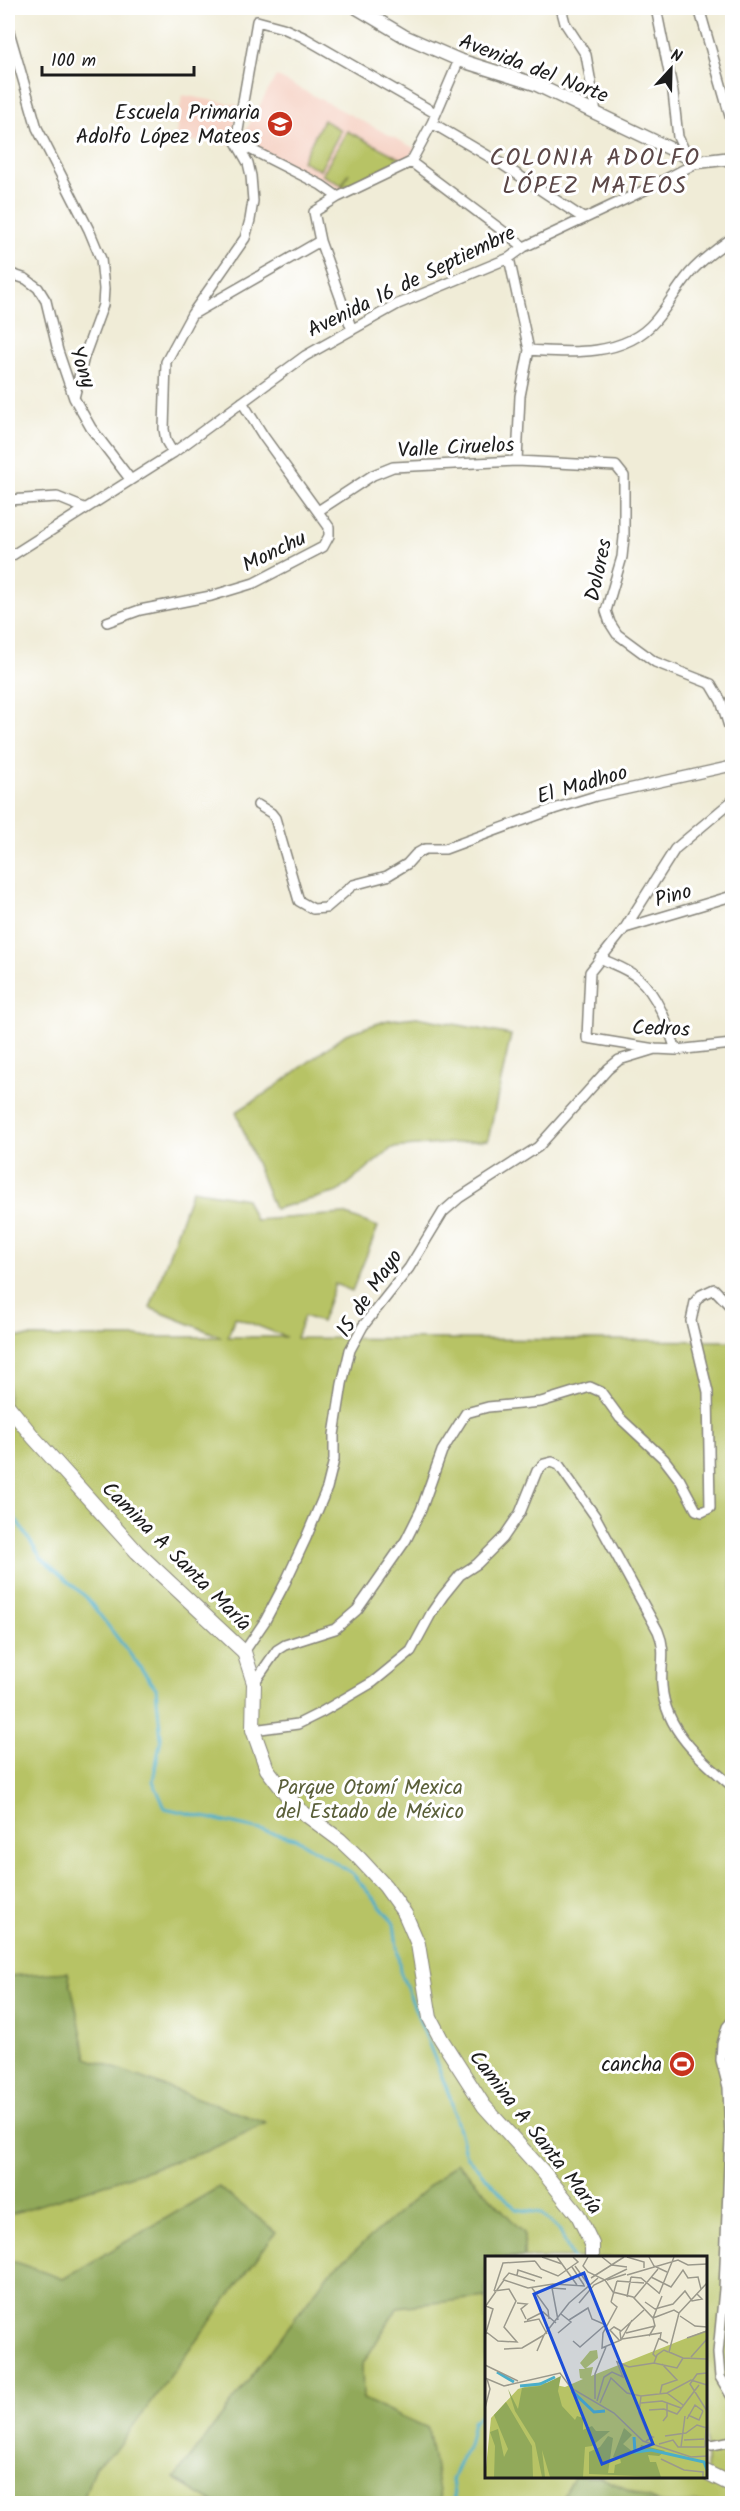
<svg xmlns="http://www.w3.org/2000/svg" width="740" height="2511" viewBox="0 0 740 2511" font-family="Kalam,sans-serif">
<rect width="100%" height="100%" fill="#fff"/>
<filter id="ink" filterUnits="userSpaceOnUse"><feTurbulence type="fractalNoise" baseFrequency=".0167" numOctaves="2"/><feDisplacementMap in="SourceGraphic" scale="12" xChannelSelector="R" yChannelSelector="G"/><feConvolveMatrix kernelMatrix="1 2 1 2 8 2 1 2 1" color-interpolation-filters="sRGB"/></filter>
<filter id="wash" filterUnits="userSpaceOnUse"><feTurbulence type="fractalNoise" baseFrequency=".008" numOctaves="4" result="noise"/><feDisplacementMap in="SourceGraphic" scale="24" xChannelSelector="R" yChannelSelector="G"/><feGaussianBlur stdDeviation="1.35" result="paint"/><feColorMatrix in="noise" values="0 0 0 0 0 0 0 0 0 0 0 0 0 0 0 0 0 1.4 0 .05"/><feComposite in="paint" operator="in"/></filter>
<g filter="url(#wash)">
<rect width="100%" height="100%" fill="#f0ecd7"/>
<path fill="#f6d2c4" d="M 276,76 L 416,149 L 403,162 L 342,191 L 240,141 Z
M 182,95 L 238,105 L 233,145 L 175,139 Z"/>
<path fill="#b7c365" stroke="#6a7040" stroke-width="1.5" fill-rule="evenodd" d="M 323,120 L 341,130 L 320,170 L 302,161 Z
M 347,131 L 402,159 L 341,189 L 349,173 L 342,185 L 322,175 Z
M 417,1017 L 511,1035 L 488,1140 L 392,1148 L 338,1192 L 274,1209 L 236,1112 L 271,1090 L 346,1034 L 388,1020 Z
M 192,1190 L 246,1199 L 255,1220 L 344,1214 L 378,1227 L 352,1291 L 335,1284 L 321,1322 L 304,1316 L 296,1338 L 732,1341 L 732,2503 L 8,2503 L 8,1337 L 222,1337 L 150,1308 ZM 235,1317 L 286,1337 L 228,1337 ZM 486,2258 L 706,2258 L 706,2476 L 486,2476 Z"/>
<path fill="#91a95a" stroke="#56623b" stroke-width="1.5" d="M 68,1972 L 87,2058 L 266,2123 L 207,2151 L 8,2215 L 8,1976 Z
M 457,2162 L 524,2233 L 524,2257 L 486,2258 L 486,2297 L 398,2307 L 362,2365 L 363,2399 L 428,2428 L 441,2503 L 215,2503 L 174,2479 L 329,2273 Z
M 219,2187 L 276,2232 L 116,2450 L 95,2466 L 82,2503 L 8,2503 L 8,2263 L 15,2262 L 63,2279 Z
M 575,2476 L 599,2477 L 659,2503 L 560,2503 Z"/>
<g fill="none" stroke-linecap="round" stroke-linejoin="round">
<path stroke="#4aaec9" stroke-width="3" d="M 8,1507 L 41,1558 L 86,1597 L 156,1688 L 161,1738 L 153,1781 L 165,1808 L 295,1838 L 352,1873 L 394,1923 L 400,1971 L 450,2097 L 466,2156 L 516,2209 L 541,2213 L 560,2231 L 572,2258
M 455,2504 L 452,2479 L 468,2445 L 473,2422 L 486,2408"/>
</g>
</g>
<g filter="url(#ink)">
<g fill="none" stroke-linecap="round" stroke-linejoin="round">
<g stroke="#86847a" stroke-width="12">
<path id="minor" d="M 561,8 L 565,23 L 586,55 L 596,112
M 656,8 L 673,92 L 678,137 L 687,156
M 699,8 L 732,123
M 8,28 L 37,128 L 89,230 L 101,259 L 104,289 L 103,305 L 84,357 L 74,398
M 432,123 L 500,163 L 583,218
M 236,142 L 321,185 L 338,197
M 411,162 L 524,247
M 411,162 L 432,123 L 459,60
M 509,258 L 529,350 L 520,396 L 517,461
M 8,273 L 26,279 L 38,288 L 46,301 L 58,351 L 74,398 L 91,428 L 130,479
M 195,313 L 320,241
M 352,330 L 320,241 L 314,212 L 338,197 L 411,162
M 529,350 C 570,353 625,357 655,321 C 668,306 677,288 690,273 C 702,259 718,248 732,238
M 173,453 L 166,441 L 164,429 L 166,362 L 192,314 L 245,238 L 250,220 L 253,201 L 251,176 L 248,163 L 236,142 L 257,21 L 283,28 L 303,37 L 435,113
M 8,500 L 57,497 L 84,508
M 318,511 L 373,475 L 393,467 L 517,461 L 616,466 L 624,476 L 624,537 L 622,557 L 606,611 L 610,623 L 617,634 L 655,662 L 711,684 L 721,701 L 732,736
M 8,558 L 173,453 L 305,356 L 398,304 L 509,258 L 524,247 L 647,189 L 698,162
M 107,622 L 140,610 L 211,596 L 254,583 L 323,547 L 329,536 L 329,527 L 264,437 L 242,402
M 732,801 L 675,849 L 625,928 L 590,972 L 587,1038 L 655,1049 L 676,1050 L 732,1044
M 258,805 L 271,813 L 275,818 L 299,901 L 313,909 L 326,908 L 353,885 L 387,876 L 407,864 L 416,854 L 425,849 L 445,849 L 554,809 L 596,796 L 732,766
M 625,928 L 732,896
M 600,958 C 612,964 628,969 638,978 C 658,995 668,1026 676,1050
M 244,1652 L 265,1621 L 285,1583 L 306,1538 L 327,1488 L 334,1460 L 334,1435 L 342,1384 L 350,1350 L 363,1326 L 409,1268 L 443,1212 L 459,1198 L 538,1147 L 608,1069 L 619,1060 L 655,1049
M 254,1683 L 277,1650 L 285,1645 L 335,1629 L 357,1610 L 406,1540 L 421,1510 L 442,1451 L 466,1413 L 488,1407 L 541,1402 L 590,1387 L 601,1392 L 620,1418 L 664,1459 L 680,1480 L 696,1510 L 702,1512 L 710,1508 L 708,1392 L 691,1321 L 695,1302 L 701,1295 L 714,1289 L 732,1308
M 253,1730 L 298,1724 L 320,1713 L 373,1682 L 411,1651 L 432,1612 L 443,1596 L 460,1575 L 477,1564 L 503,1538 L 520,1513 L 537,1471 L 544,1464 L 552,1462 L 559,1465 L 595,1516 L 658,1631 C 667,1652 660,1665 662,1686 C 665,1730 701,1760 732,1786
M 732,2021 L 727,2027 L 722,2044 L 721,2060 L 728,2087 L 730,2138 L 724,2289 L 718,2353 L 720,2377 L 732,2397
M 706,2444 L 712,2445 L 732,2441"/>
</g>
<g stroke="#86847a" stroke-width="15">
<path id="tertiary" d="M 357,8 L 404,36 L 459,60 L 535,84 L 698,162 L 732,158"/>
</g>
<g stroke="#86847a" stroke-width="16">
<path id="secondary" d="M 8,1406 L 34,1438 L 137,1552 L 244,1652 L 254,1683 L 253,1730 L 267,1769 L 297,1808 L 340,1840 L 359,1858 L 385,1886 L 405,1914 L 418,1944 L 430,2018 L 441,2039 L 484,2106 L 545,2174 L 578,2215 L 592,2244 L 592,2258
M 706,2472 L 732,2485"/>
</g>
<use href="#minor" stroke="#fff" stroke-width="9"/>
<use href="#tertiary" stroke="#fff" stroke-width="12"/>
<use href="#secondary" stroke="#fff" stroke-width="14"/>
</g>
</g>
<defs>
<g id="school-disc" transform="scale(1.35)"><circle r="9.5" fill="#c8321e" stroke="#fff"/><path d="M0-5L7-2L0 1L-7-2ZM-4 1L0 2.5L4 1V4Q0 6-4 4Z" fill="#fff"/></g>
<g id="stadium-disc" transform="scale(1.35)"><circle r="9.5" fill="#c8321e" stroke="#fff"/><path d="M0-5a6.5 5 0 1 0 0 10a6.5 5 0 1 0 0-10ZM-3.5-1.8h7v3.6h-7Z" fill="#fff"/></g>
</defs>
<g fill-rule="evenodd">
<use href="#school-disc" x="280" y="124"/>
<use href="#stadium-disc" x="682" y="2064"/>
</g>
<g text-anchor="middle" stroke-width="6" stroke-linejoin="round" paint-order="stroke">
<g font-size="21" fill="#1c1c1c" stroke="#fff">
<text transform="translate(534 68) rotate(21)" y="7">Avenida del Norte</text>
<text transform="translate(411 281) rotate(-26)" y="7">Avenida 16 de Septiembre</text>
<text transform="translate(83 367) rotate(71)" y="7">Yony</text>
<text transform="translate(456 447) rotate(-3)" y="7">Valle Ciruelos</text>
<text transform="translate(274 551) rotate(-26)" y="7">Monchu</text>
<text transform="translate(598 570) rotate(-78)" y="7">Dolores</text>
<text transform="translate(582 784) rotate(-16)" y="7">El Madhoo</text>
<text transform="translate(673 895) rotate(-16)" y="7">Pino</text>
<text transform="translate(661 1028) rotate(2)" y="7">Cedros</text>
<text transform="translate(369 1293) rotate(-56)" y="7">15 de Mayo</text>
<text transform="translate(177 1556) rotate(45)" y="7">Camina A Santa María</text>
<text transform="translate(536 2132) rotate(52)" y="7">Camina A Santa María</text>
</g>
<g font-size="21" fill="#1c1c1c" stroke="#fff" text-anchor="end">
<text x="260" y="119">Escuela Primaria<tspan x="260" dy="24">Adolfo López Mateos</tspan></text>
<text x="662" y="2071">cancha</text>
</g>
<g font-size="21" fill="#5a5f39" stroke="#fff">
<text x="370" y="1794">Parque Otomí Mexica<tspan x="370" dy="24">del Estado de México</tspan></text>
</g>
<g font-size="24" letter-spacing="1.5" fill="#5b4747" stroke="#fff">
<text x="595" y="165">COLONIA ADOLFO<tspan x="595" dy="28">LÓPEZ MATEOS</tspan></text>
</g>
</g>
<g transform="translate(485 2256)">
<rect width="222" height="222" fill="#f0ecd7"/>
<path d="M 222,74 L 222,221 L 0,221 L 6,162 L 33,133 L 57,126 L 80,131 L 98,123 L 95,122 L 94,113 L 100,113 L 95,107 L 105,95 L 112,94 L 113,102 L 101,112 L 108,111 L 106,120 Z" fill="#b7c365"/>
<path d="M 76,120 L 73,135 L 77,150 L 90,164 L 92,160 L 98,162 L 98,174 L 107,170 L 111,175 L 125,175 L 107,190 L 100,191 L 98,221 L 65,221 L 57,194 L 60,221 L 57,221 L 50,187 L 30,155 L 23,133 L 33,153 L 37,132 L 55,130 ZM 21,146 L 47,190 L 48,221 L 9,221 L 10,190 L 5,176 L 13,173 L 19,201 L 23,193 L 9,159 ZM 139,172 L 147,179 L 138,188 L 148,196 L 154,197 L 156,189 L 180,195 L 174,200 L 163,199 L 165,206 L 171,206 L 176,221 L 104,218 L 104,196 L 115,191 L 123,180 L 128,182 L 123,217 L 129,217 L 130,209 L 136,207 L 135,202 L 128,201 Z" fill="#91a95a"/>
<path fill="none" stroke="#4aaec9" stroke-width="3" d="M 12,116 L 29,126M 35,130 L 55,128 L 70,121M 87,135 L 109,156 L 120,155M 149,181 L 150,196 L 166,194 L 219,206 L 222,214"/>
<path fill="none" stroke="#9b998c" stroke-width="1.5" d="M 57,1 L 77,8M 72,1 L 92,29M 103,1 L 98,10 L 103,16 L 120,24 L 128,36 L 148,41 L 168,62 L 189,54 L 194,57 L 184,96 L 198,102 L 222,103M 117,1 L 127,9 L 142,11M 142,1 L 159,6 L 159,12M 164,1 L 169,10 L 182,16M 50,5 L 56,13 L 73,20 L 93,6 L 88,1M 90,10 L 103,28M 87,11 L 99,29M 32,19 L 33,14 L 57,22M 142,19 L 193,4 L 203,9 L 222,8M 146,21 L 156,22 L 174,37M 166,21 L 186,31 L 198,14 L 203,22 L 213,21 L 216,33M 106,22 L 139,1M 18,24 L 24,17 L 50,25M 122,24 L 141,18M 132,25 L 159,27M 47,32 L 63,54 L 64,63M 9,35 L 18,7 L 50,5M 174,38 L 189,1M 142,41 L 146,21M 149,42 L 173,13M 126,46 L 132,51 L 118,77 L 117,92 L 136,84 L 147,64M 126,46 L 132,25M 160,46 L 170,53 L 188,48 L 200,35 L 207,45 L 217,43 L 212,38M 32,47 L 42,48 L 36,53 L 41,63M 94,47 L 109,29 L 142,13M 0,51 L 19,24 L 43,32 L 68,28 L 100,30M 194,57 L 222,27M 195,60 L 210,70 L 222,71M 42,64 L 58,56 L 71,67M 73,64 L 67,32 L 81,33M 84,64 L 103,52 L 107,63 L 121,69M 39,66 L 54,63 L 62,78M 0,75 L 13,85 L 32,86 L 19,71 L 31,45 L 24,33 L 9,35M 73,77 L 86,66 L 76,58M 141,77 L 170,70M 0,80 L 8,53 L 1,50M 164,80 L 170,70 L 168,62 L 177,40M 202,82 L 222,75M 137,83 L 176,77 L 175,83 L 183,87M 136,84 L 135,76 L 159,54M 88,85 L 95,91 L 119,70M 135,85 L 125,74 L 129,71 L 136,75M 19,93 L 37,92 L 59,79M 52,95 L 59,79 L 84,47 L 113,22M 171,101 L 168,98 L 174,82M 206,101 L 222,83M 169,107 L 172,99 L 179,94 L 183,96M 0,109 L 33,125M 222,117 L 212,118 L 205,128 L 222,155M 0,122 L 19,130 L 75,117 L 86,132 L 129,157 L 158,185 L 206,201 L 222,200M 182,137 L 198,149M 175,138 L 177,129 L 192,124 L 177,108M 156,140 L 154,157 L 163,179 L 168,181 L 161,185M 110,143 L 110,118 L 121,91M 112,145 L 119,121 L 127,116 L 138,121 L 132,106 L 144,111 L 169,107 L 192,112 L 198,102M 115,147 L 126,122 L 142,137 L 156,140 L 182,137 L 206,124 L 222,129M 156,147 L 177,145 L 196,152M 0,152 L 5,133 L 2,123M 164,154 L 179,153 L 192,158 L 214,129M 203,159 L 214,164 L 218,155M 202,163 L 210,149 L 218,155M 178,165 L 182,160 L 182,146M 180,180 L 201,177 L 212,169 L 222,172M 199,184 L 219,183M 174,188 L 188,184 L 193,191 L 220,191M 196,191 L 200,160M 220,191 L 221,172M 176,203 L 199,214 L 218,216 L 218,221"/>
<path fill="#1d4ed8" fill-opacity="0.15" stroke="#1d4ed8" stroke-width="3" d="M 99,17 L 168,188 L 117,208 L 49,38 Z"/>
<rect width="222" height="222" fill="none" stroke="#1c1c1c" stroke-width="3"/>
</g>
<rect width="740" height="2511" fill="none" stroke="#fff" stroke-width="30"/>
<g transform="translate(671 69) rotate(22)" stroke="#ffffff" stroke-width="4.5" paint-order="stroke">
<path d="M0-4.5L10 22L0 15L-10 22Z" fill="#1c1c1c"/>
<text y="-9" font-size="16" font-weight="bold" text-anchor="middle" fill="#1c1c1c">N</text>
</g>
<path d="M42 66v9h152v-9" fill="none" stroke="#1c1c1c" stroke-width="3"/>
<text x="51" y="66" font-size="18" fill="#1c1c1c" stroke="#ffffff" stroke-width="4.5" paint-order="stroke">100 m</text>
</svg>
